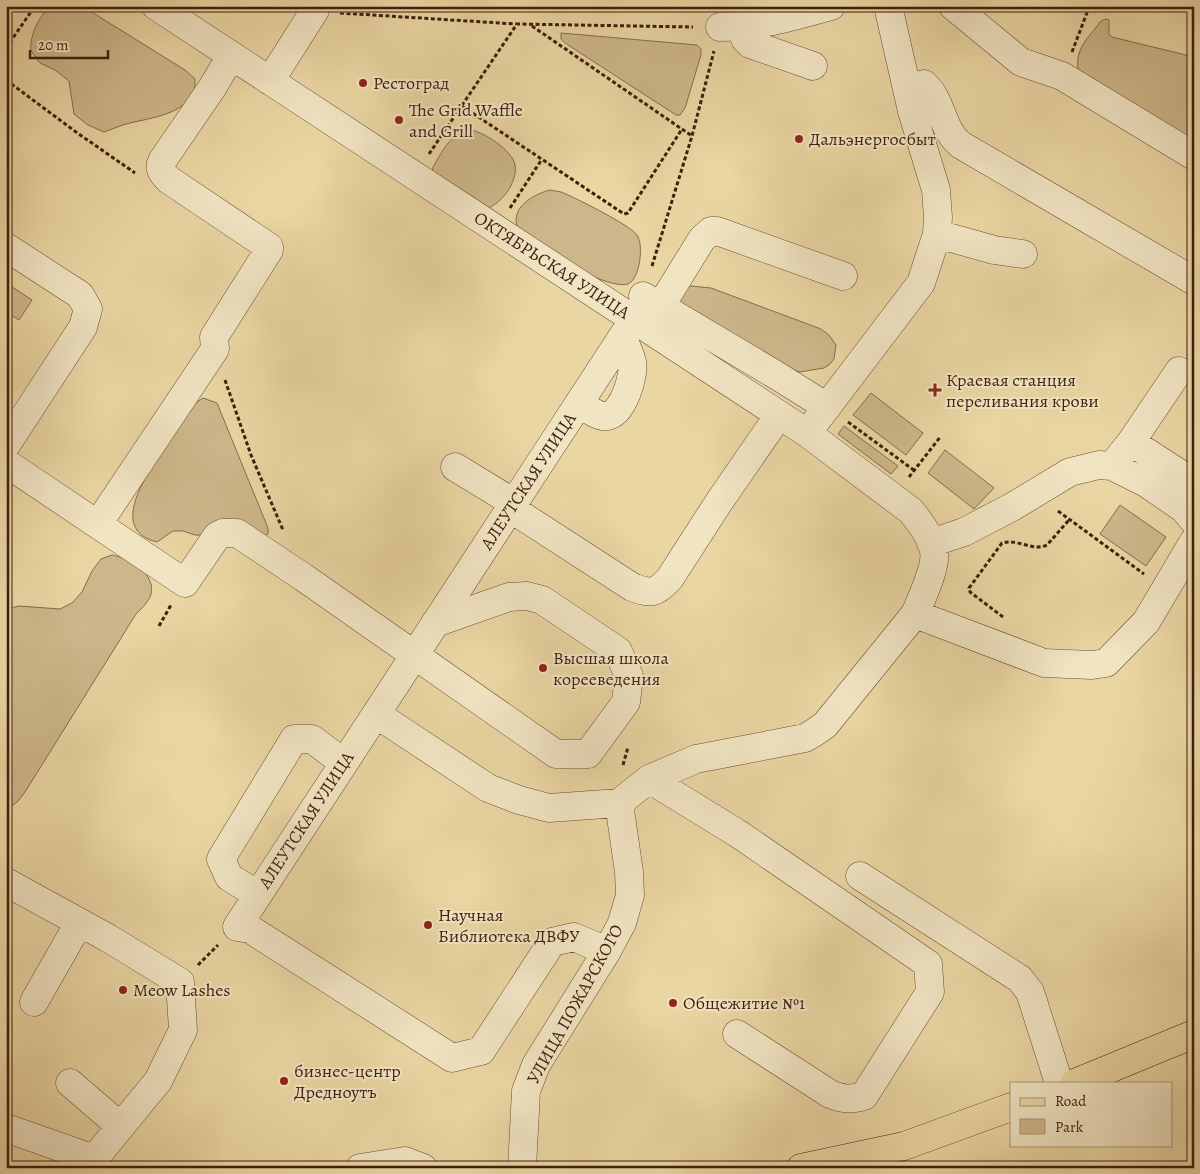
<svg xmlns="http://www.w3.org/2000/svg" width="1200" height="1174" viewBox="0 0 1200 1174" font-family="Alegreya,serif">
<rect width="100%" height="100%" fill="#ead6a3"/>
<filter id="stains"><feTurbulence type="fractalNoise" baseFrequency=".004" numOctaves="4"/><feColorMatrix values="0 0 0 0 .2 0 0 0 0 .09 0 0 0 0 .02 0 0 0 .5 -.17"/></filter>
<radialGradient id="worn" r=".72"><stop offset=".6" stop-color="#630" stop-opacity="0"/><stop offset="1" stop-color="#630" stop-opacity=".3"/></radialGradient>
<path fill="#cdb78a" stroke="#856b4c" d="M 50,6 L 81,6 L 90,11 L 185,70 L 195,79 C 195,83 195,88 194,91 C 185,114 151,118 130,123 C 121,125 113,129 104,132 L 88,125 L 74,114 L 69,81 L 55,70 L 40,63 L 31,51 C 29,36 39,17 50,6 Z
M 1106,19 L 1109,20 L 1109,34 L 1112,37 L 1194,57 L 1194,137 L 1182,136 L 1080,77 C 1072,51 1086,41 1101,21 Z
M 561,33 L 697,45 L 701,49 L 701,55 L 685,108 L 680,115 L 676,115 L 565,43 L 561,39 Z
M 470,130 C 483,131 513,151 515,165 C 518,183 500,206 483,210 L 432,172 L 433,167 C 442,152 450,133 470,130 Z
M 550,190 C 553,191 557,191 561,192 C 574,197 630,225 637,235 C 644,245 640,279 628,284 C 622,286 611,283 605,281 C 591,277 578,267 565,259 C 550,249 534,238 518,228 C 509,208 534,194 550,190 Z
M 6,283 L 32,300 L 19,320 L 6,312 Z
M 691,286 L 711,288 L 821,329 L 829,335 L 836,345 L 834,359 L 829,365 L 824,368 L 800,372 L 775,364 L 677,304 L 686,287 Z
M 871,393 L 923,433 L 906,455 L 853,415 Z
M 203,398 L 217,403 L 268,528 L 268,534 L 265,536 L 195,535 L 183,531 L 173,531 L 157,542 C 111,531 142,483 157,458 C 170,435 180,412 203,398 Z
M 844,426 L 898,466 L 891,474 L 838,434 Z
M 945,450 L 994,488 L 974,509 L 928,473 Z
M 1120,505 L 1166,537 L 1146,566 L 1100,534 Z
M 112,555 C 130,559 145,566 151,584 C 152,589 152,594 149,599 C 146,604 141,609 136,614 L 25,792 L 18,801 L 6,811 L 6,609 L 19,606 L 60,609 L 72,603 L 82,592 L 92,571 L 101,559 Z"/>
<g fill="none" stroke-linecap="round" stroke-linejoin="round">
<g stroke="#684d32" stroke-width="29">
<path id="minor" d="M 156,6 L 807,433 L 911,511 C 919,521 932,539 934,551 C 937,566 921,600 915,614 L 825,725 L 815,732 L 805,738 L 696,759 L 649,779 L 619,803 L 629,872 L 630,895 L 622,923 L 607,951 L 536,1065 L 526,1091 L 522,1168
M 953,6 L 1021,62 L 1062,76 L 1194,156
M 720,27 C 758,27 795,16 831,6
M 741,27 L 745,39 L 750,44 L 813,66
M 270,81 L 315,10
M 907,89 L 924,84 C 943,101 941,130 961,145 L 1194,281
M 937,234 L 994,250 L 1023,254
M 6,247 L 80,295 L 88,309 L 83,327 L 6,445
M 643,296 L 776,375 L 827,407
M 647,328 L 702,239 L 711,231 L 717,231 L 843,276
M 579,403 C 587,408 597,417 607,416 C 623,414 635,375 632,362 C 630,353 625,345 623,336
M 807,433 L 921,283 L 937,234 L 938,217 L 936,190 L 912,111 L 888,6
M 1131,442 L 1194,483
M 6,463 L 185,583 L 217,536 L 223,533 L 237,533 L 303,577 L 556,754 L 588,754 L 626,702 L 629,676 L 618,651 L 542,600 L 527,596 L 509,597 L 435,623
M 1112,466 L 1131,442 L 1179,371
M 455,467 L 514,503
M 510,508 L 632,587 C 651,594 656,594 670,578 L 719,502 L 779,415
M 98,524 L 215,349 L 214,337 L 269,250 L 269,247 L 169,180 C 163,174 158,169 162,161 L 212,88 L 231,56
M 931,543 L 964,532 L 1012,507 L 1070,472 L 1099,465 L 1112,466 L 1146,483 L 1184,509 L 1194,521
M 915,614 L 1044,663 L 1092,665 L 1106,663 L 1146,622 L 1194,541
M 376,714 L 488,788 L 519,800 L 549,808 L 619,803
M 649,779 L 737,833 L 928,964 L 930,992 L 864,1096 C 850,1100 843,1099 830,1094 L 737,1034
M 860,876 L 1020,979 L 1030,992 L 1059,1083
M 6,882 L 108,938 L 180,982 L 183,1030 L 158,1081 L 94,1159 L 89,1168
M 258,895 L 229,877 L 221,859 L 294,739 L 312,739 L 344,763
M 607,951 L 574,937 L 552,942 L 481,1051 L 452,1058 L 250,929 L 237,927 L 634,319
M 34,1002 L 79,923
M 70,1083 L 120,1126
M 6,1128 L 94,1159
M 360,1168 L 405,1161 L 423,1168"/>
</g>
<g stroke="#3d1f0d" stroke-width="29">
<path id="major" d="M 1075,1083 L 1194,1034
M 801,1168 L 904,1146 L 1011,1107"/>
</g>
<path stroke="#3d1f0d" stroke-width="3" stroke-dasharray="4 2.5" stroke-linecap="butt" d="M 121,6 L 129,12
M 274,6 L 284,7
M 340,13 L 516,24
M 532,26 L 692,136
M 6,48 L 35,6
M 1072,52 L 1088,10 L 1106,6
M 6,80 L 76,132 L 135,173
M 462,106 L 624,214 L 628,213 L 682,129
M 429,154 L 517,24 L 693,27
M 510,208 L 542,159
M 652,266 L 692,136 L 714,51
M 225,380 L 251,455 L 283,530
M 848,422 L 915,471
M 909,477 L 941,436
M 1058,511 L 1144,574
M 1003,617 L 970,592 L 969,588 L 1002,543 C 1018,538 1032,552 1047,545 L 1069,520
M 159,626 L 171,605
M 623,765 L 628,747
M 198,965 L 218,945"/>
<use href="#minor" stroke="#f1e4c3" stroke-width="28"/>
<use href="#major" stroke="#ead6a3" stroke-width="28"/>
</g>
<g fill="#8f2418" stroke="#f1e4c3" stroke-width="2">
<circle cx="363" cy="83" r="5"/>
<circle cx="399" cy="120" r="5"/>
<circle cx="799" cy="139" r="5"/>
<path d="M932.5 382.5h5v5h5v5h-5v5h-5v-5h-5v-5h5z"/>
<circle cx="543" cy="668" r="5"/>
<circle cx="428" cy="925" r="5"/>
<circle cx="123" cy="990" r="5"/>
<circle cx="673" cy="1003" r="5"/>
<circle cx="284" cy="1081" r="5"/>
</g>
<g text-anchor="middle" stroke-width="4" stroke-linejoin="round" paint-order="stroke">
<g font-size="18" fill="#3d1f0d" stroke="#f1e4c3" text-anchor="start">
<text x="373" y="89">Рестоград</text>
<text x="409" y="116">The Grid Waffle<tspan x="409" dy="21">and Grill</tspan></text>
<text x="809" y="145">Дальэнергосбыт</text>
<text x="946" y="386">Краевая станция<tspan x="946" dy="21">переливания крови</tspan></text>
<text x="553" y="664">Высшая школа<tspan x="553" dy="21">корееведения</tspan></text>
<text x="438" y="921">Научная<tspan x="438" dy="21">Библиотека ДВФУ</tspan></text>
<text x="133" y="996">Meow Lashes</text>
<text x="683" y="1009">Общежитие №1</text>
<text x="294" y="1077">бизнес-центр<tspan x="294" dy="21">Дредноутъ</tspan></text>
</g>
<g font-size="18" fill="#3d1f0d" stroke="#f1e4c3">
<text transform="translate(552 265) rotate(33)" y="6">ОКТЯБРЬСКАЯ УЛИЦА</text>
<text transform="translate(528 481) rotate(-57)" y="6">АЛЕУТСКАЯ УЛИЦА</text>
<text transform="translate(306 820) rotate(-57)" y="6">АЛЕУТСКАЯ УЛИЦА</text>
<text transform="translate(575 1004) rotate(-61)" y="6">УЛИЦА ПОЖАРСКОГО</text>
</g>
</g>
<rect width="1200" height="1174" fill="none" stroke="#ead6a3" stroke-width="25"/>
<rect x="8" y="8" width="1185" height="1159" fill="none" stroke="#3d1f0d" stroke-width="2.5"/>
<rect x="12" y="12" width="1175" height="1149" fill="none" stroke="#3d1f0d"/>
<rect x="1010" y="1082" width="162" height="65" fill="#f1e4c3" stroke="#a9957a"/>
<rect x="1020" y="1098" width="25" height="8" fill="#ead6a3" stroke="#a9957a"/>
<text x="1055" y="1106" font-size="15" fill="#3d1f0d">Road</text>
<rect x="1020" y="1119" width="25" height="15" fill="#cdb78a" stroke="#a9957a"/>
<text x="1055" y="1132" font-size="15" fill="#3d1f0d">Park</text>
<path d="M30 50v8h78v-8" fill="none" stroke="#3d1f0d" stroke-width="2.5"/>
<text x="38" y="50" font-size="15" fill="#3d1f0d" stroke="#f1e4c3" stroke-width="4" paint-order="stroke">20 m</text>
<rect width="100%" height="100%" filter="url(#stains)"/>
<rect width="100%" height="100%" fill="url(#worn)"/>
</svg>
